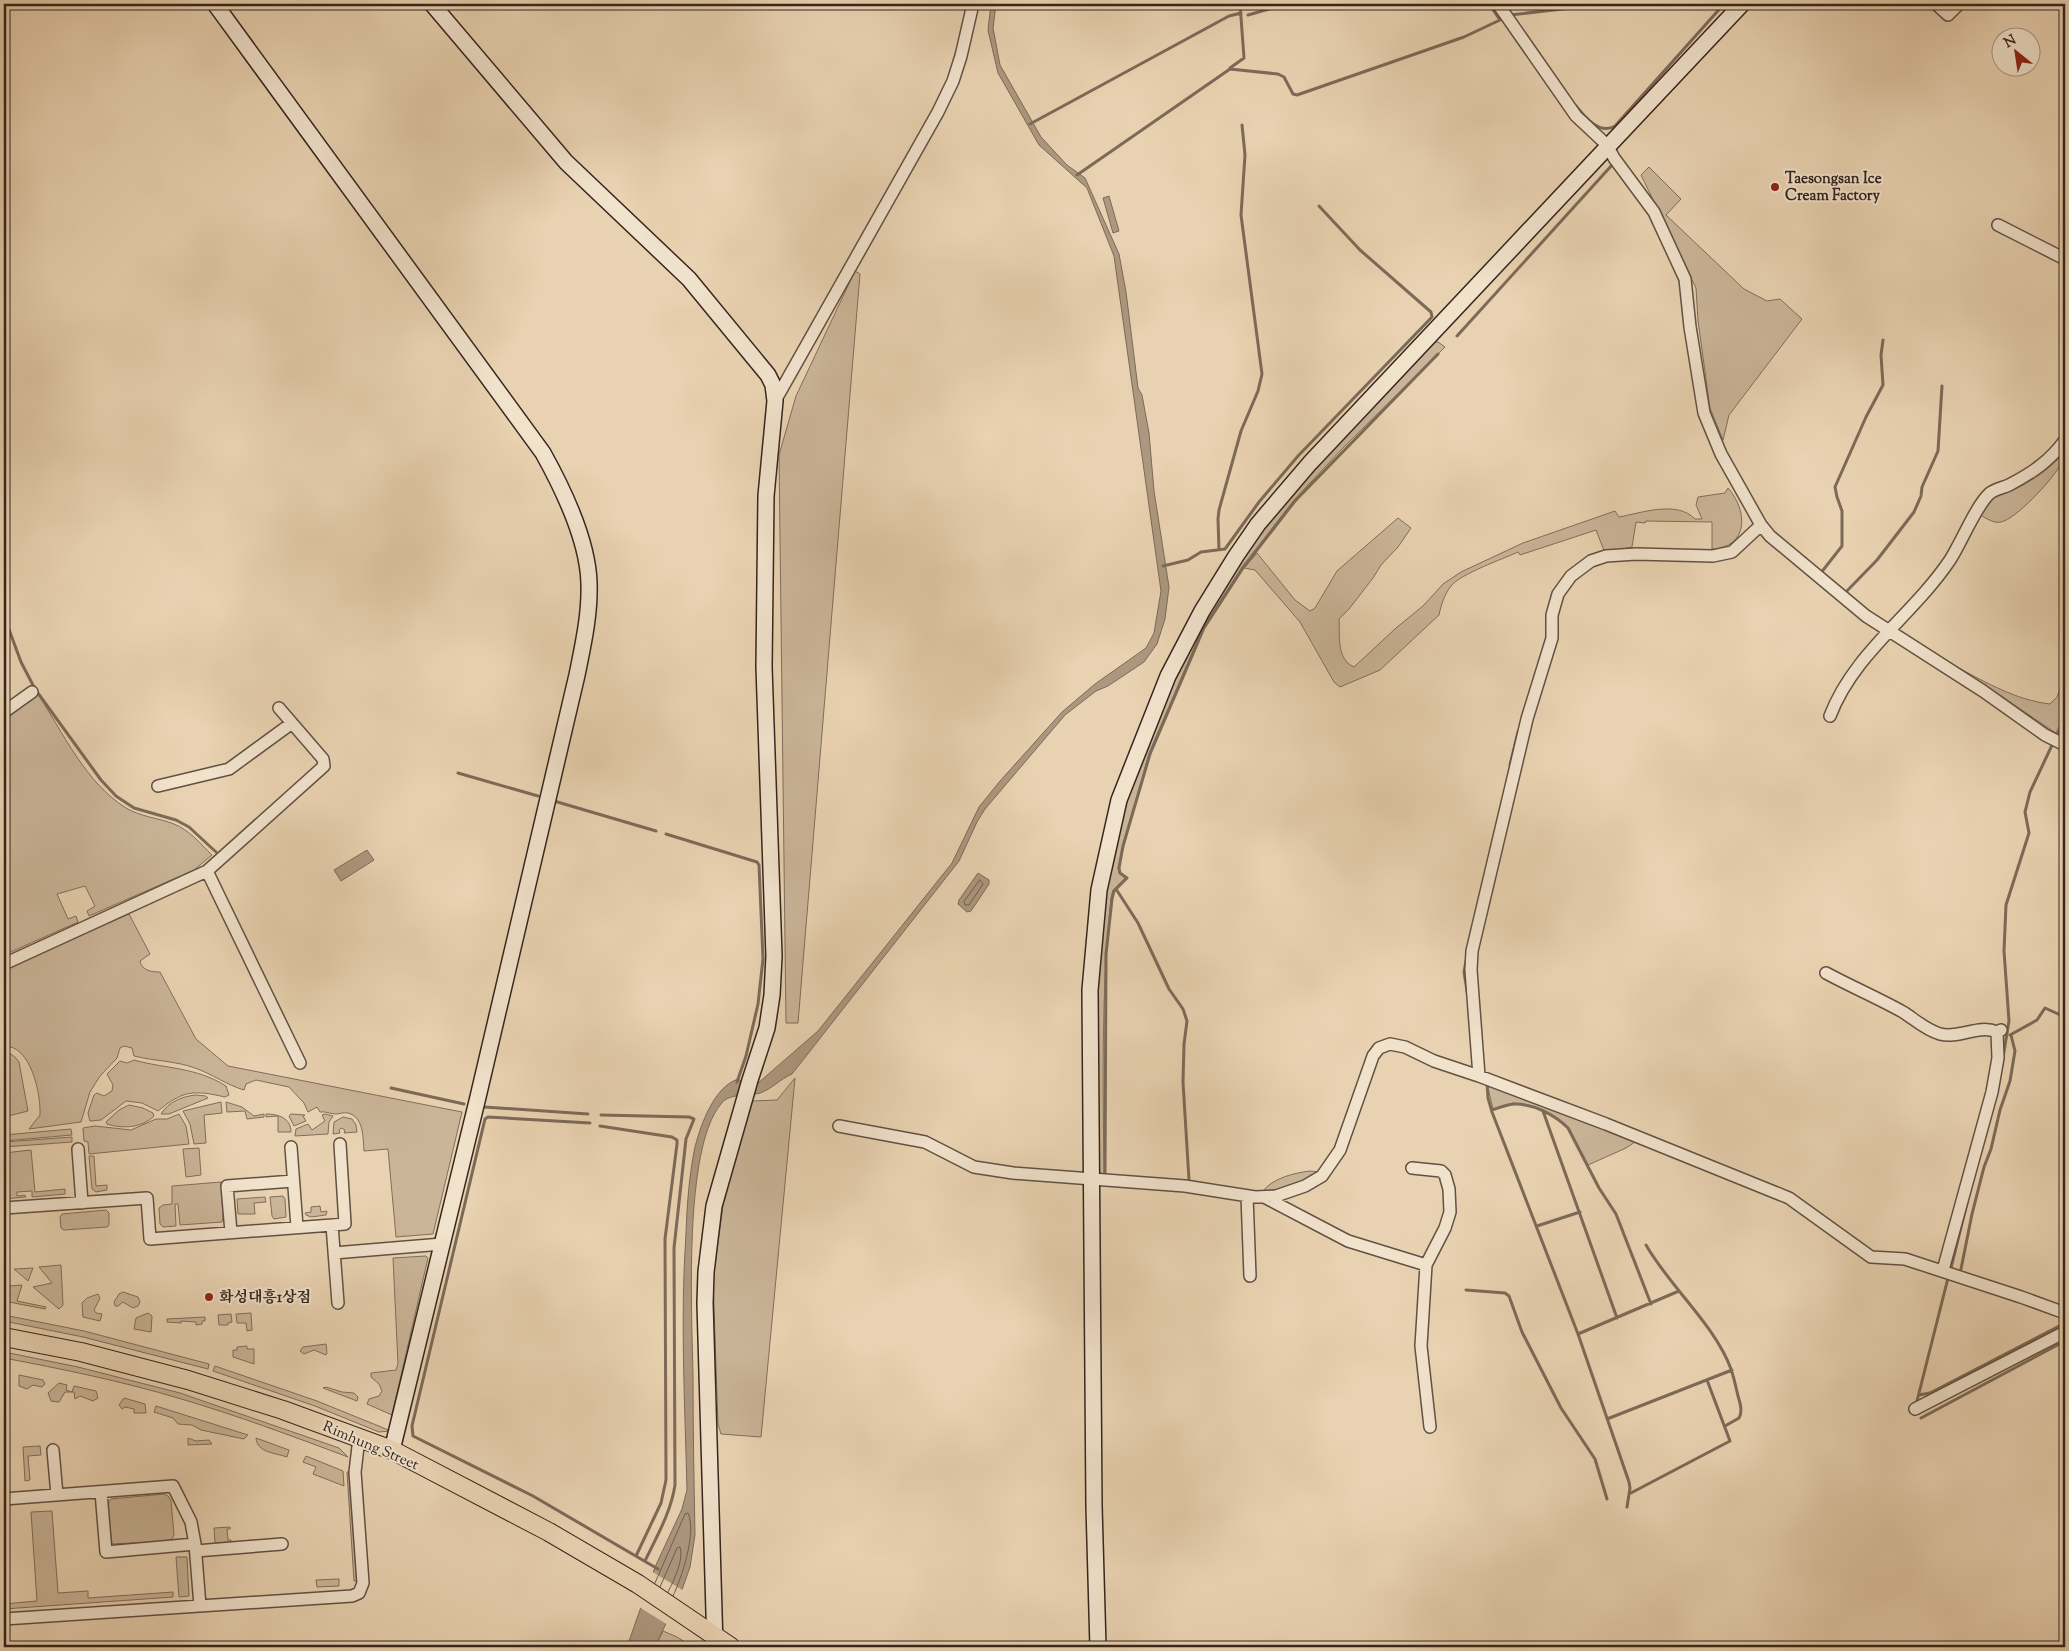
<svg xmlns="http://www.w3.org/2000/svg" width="2069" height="1651" viewBox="0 0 2069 1651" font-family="'Sorts Mill Goudy','Noto Serif KR',serif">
<rect width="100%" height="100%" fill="#e9d2b1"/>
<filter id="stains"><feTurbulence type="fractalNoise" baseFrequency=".004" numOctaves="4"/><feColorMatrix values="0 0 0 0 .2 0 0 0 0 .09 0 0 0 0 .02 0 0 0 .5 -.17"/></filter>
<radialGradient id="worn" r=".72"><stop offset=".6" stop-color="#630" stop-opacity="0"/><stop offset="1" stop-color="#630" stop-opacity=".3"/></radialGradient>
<path fill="#cab598" stroke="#806e5b" d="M 1649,167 L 1681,199 L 1666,215 L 1744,289 L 1767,301 L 1780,299 L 1802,319 L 1729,415 L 1723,440 L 1710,408 L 1698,321 L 1696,288 L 1641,175 Z
M 855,271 L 860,274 L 798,1023 L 786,1023 L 779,455 L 796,396 Z
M 1433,342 L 1438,342 L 1445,347 L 1342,449 L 1294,500 L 1242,567 L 1203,627 L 1149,753 L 1118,868 L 1119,873 L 1125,878 L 1113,890 L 1111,898 C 1101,991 1103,1083 1104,1176 L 1096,1176 L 1095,987 L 1104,887 L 1128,795 L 1185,652 L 1211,605 L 1250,546 L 1298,486 Z
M 2065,448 C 2063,454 2062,461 2059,467 C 2051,481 2016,519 2001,522 C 1994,524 1986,518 1980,515 L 1990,496 Z
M 1728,488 C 1748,511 1749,547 1712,549 L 1712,522 L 1646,521 L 1645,523 L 1636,522 L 1632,547 L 1605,553 L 1596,530 L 1520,555 L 1518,552 C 1503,559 1460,574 1451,586 C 1444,595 1441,605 1439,615 L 1380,670 L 1340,687 L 1334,682 L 1300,622 L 1255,570 L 1244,568 L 1257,553 L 1295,600 L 1310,611 L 1315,608 L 1337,571 L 1398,518 L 1411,528 L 1398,547 L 1381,565 L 1373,578 L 1349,609 L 1339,619 C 1340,635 1336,659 1354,667 L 1396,628 L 1423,606 L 1443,584 L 1461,572 L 1523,543 L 1615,511 L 1619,517 C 1641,513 1677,500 1695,519 L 1702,519 L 1696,505 L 1698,497 L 1725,493 Z
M 1957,667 C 1987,683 2016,700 2050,704 L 2057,697 L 2065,675 L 2065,714 L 2056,733 Z
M 38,694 C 63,733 86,783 126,808 C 141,817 159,818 174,824 C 189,830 200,843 212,855 L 194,870 L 89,916 L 87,911 L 95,906 L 85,886 L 57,894 L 68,919 L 76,916 L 78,922 L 4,955 L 4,716 Z
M 129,914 L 150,954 L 140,961 C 142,971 152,972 160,972 L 196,1039 L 228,1066 L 462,1112 L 433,1234 L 396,1237 L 388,1149 L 364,1151 C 363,1138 364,1117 348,1113 C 343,1112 340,1114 336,1114 C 330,1114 326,1111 320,1112 L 317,1107 L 308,1112 L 304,1103 L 289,1087 L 256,1080 L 246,1084 L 244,1090 C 227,1085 212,1074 195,1068 C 176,1061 154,1061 134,1056 L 132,1048 L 124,1046 L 120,1048 L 117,1058 L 100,1076 L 90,1092 L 81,1122 L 29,1129 L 40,1115 C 41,1094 31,1045 4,1046 L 4,968 Z
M 4,1053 C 11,1053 15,1056 19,1062 L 28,1111 L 4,1117 Z
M 134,1060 C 166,1069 196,1067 226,1086 L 229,1095 L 225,1097 C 194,1090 183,1090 158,1111 L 142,1103 L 126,1101 L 101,1120 L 90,1121 L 88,1113 L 94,1095 L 97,1093 L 104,1096 L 112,1091 L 113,1085 L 107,1074 L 120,1061 L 127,1063 Z
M 795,1078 L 761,1437 L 721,1434 L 718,1424 L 713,1279 L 723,1205 L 745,1119 L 753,1101 L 777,1100 Z
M 1490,1083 L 1635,1142 L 1626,1148 L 1588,1165 L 1569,1128 L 1544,1110 L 1529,1105 L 1513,1103 L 1493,1109 L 1488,1088 Z
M 196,1095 L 206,1096 L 208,1098 L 169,1114 L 161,1114 C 168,1102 183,1096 196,1095 Z
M 221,1102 L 222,1113 L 204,1115 L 206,1143 L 194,1144 L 190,1124 L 183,1111 Z
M 226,1102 L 242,1107 L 254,1116 L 264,1114 L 264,1117 L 247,1119 L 245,1111 L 227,1112 Z
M 129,1105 L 143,1108 L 153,1113 L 154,1116 C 142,1128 122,1129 107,1124 L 106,1122 L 119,1110 Z
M 179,1114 L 186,1126 L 189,1144 L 89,1154 L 88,1142 L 84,1141 L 83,1128 L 95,1126 L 131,1130 L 156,1119 L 167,1119 Z
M 266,1114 C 278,1114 291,1118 291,1132 L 278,1132 L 278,1116 L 266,1117 Z
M 291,1114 L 305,1115 L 303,1116 L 306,1121 L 294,1126 L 289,1116 Z
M 325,1114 L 333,1116 L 329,1122 L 328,1134 L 295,1136 L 296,1129 L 308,1124 L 312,1130 L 325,1121 L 322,1115 Z
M 343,1117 L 352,1119 L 356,1125 L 357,1132 L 344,1133 L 345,1130 L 341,1128 L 339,1130 L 340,1133 L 333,1134 L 334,1122 Z
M 71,1129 L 72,1135 L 4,1141 L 4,1135 Z
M 72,1137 L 72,1142 L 4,1147 L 4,1142 Z
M 199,1148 L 201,1175 L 186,1177 L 183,1149 Z
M 31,1150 L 35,1192 L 65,1189 L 65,1194 L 32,1197 L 32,1191 L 17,1192 L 17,1196 L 25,1195 L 26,1197 L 4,1199 L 4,1153 Z
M 89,1156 L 94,1156 L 96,1186 L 107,1185 L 107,1190 L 96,1192 L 92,1189 Z
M 1310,1171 L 1320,1172 C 1304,1184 1283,1190 1263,1191 C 1273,1178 1294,1173 1310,1171 Z
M 221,1182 L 223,1217 L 222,1222 L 180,1225 L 178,1204 L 175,1204 L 176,1226 L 163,1227 L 160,1224 L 159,1208 L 163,1205 L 172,1204 L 172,1186 Z
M 283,1196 L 285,1199 L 286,1217 L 274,1219 L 272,1216 L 270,1197 Z
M 265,1197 L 266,1202 L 254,1203 L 255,1214 L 238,1214 L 237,1199 Z
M 320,1206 L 321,1212 L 327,1211 L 326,1215 L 311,1217 L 306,1215 L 305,1213 L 311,1212 L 311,1207 Z
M 106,1210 L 109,1213 L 109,1225 L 107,1227 L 64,1230 L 61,1228 L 60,1217 L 62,1214 Z
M 426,1256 L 428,1258 L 392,1415 L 367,1404 L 369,1399 L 379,1396 L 382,1391 L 379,1384 L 371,1377 L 371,1373 L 396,1370 L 398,1364 L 393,1258 Z
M 61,1265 L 63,1305 L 59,1309 L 33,1287 L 52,1283 L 39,1267 Z
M 33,1268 L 28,1281 L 14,1269 L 15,1269 Z
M 22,1285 L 17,1301 L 46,1307 L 45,1309 L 4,1301 L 4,1298 L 10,1296 L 9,1286 Z
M 123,1292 L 138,1297 L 140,1302 L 138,1306 L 133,1308 L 123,1302 L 118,1306 L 115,1306 L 114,1302 L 119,1294 Z
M 98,1294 L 100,1298 L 94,1310 L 96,1313 L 102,1314 L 100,1321 L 83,1317 L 82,1303 L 87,1298 Z
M 148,1313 L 152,1316 L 151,1332 L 134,1329 L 136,1318 Z
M 251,1313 L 252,1330 L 247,1331 L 246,1323 L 237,1323 L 236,1314 Z
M 231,1314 L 232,1322 L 228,1323 L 228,1325 L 219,1325 L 218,1315 Z
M 4,1315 L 84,1331 L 209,1364 L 208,1369 L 83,1337 L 4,1321 Z
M 205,1317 L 205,1321 L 202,1321 L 202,1324 L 196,1325 L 196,1322 L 181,1321 L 181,1323 L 167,1322 L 167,1319 Z
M 326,1344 L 327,1353 L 326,1355 L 314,1350 L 304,1354 L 300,1351 L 303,1347 Z
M 247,1346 L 247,1349 L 254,1349 L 254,1364 L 233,1357 L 233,1350 L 237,1350 L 237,1347 Z
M 4,1352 L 78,1367 L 180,1393 L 339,1448 L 348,1457 C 292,1436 236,1415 178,1398 C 121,1381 62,1369 4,1358 Z
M 215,1366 L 317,1401 L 391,1431 L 379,1432 L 315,1406 L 213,1371 Z
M 19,1375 L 43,1380 L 45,1384 L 42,1387 L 33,1385 L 27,1389 L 19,1386 Z
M 59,1383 L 67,1385 L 66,1390 L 72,1392 L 74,1386 L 96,1391 L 98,1398 L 93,1401 L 80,1396 L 75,1399 L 74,1392 L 65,1392 L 59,1402 L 51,1401 L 48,1393 Z
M 326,1387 L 342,1392 L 354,1393 L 358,1397 L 357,1401 L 323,1388 Z
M 124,1398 L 145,1404 L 146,1413 L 134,1413 L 134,1409 L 125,1407 L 122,1409 L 119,1405 Z
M 156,1406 L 248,1435 L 244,1439 L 201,1430 L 192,1425 L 178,1424 L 173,1418 L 154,1412 Z
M 188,1438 L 196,1441 L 209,1440 L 212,1444 L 188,1445 Z
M 256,1438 L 289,1450 L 287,1457 C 276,1453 257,1453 256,1438 Z
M 40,1446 L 41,1455 L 28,1456 L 30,1480 L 25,1481 L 23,1447 Z
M 306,1456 L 343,1471 L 344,1486 L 313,1474 L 316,1467 L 303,1462 Z
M 347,1472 L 349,1472 L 357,1581 L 354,1581 Z
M 164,1494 L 168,1496 L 171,1501 L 174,1535 L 172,1539 L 168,1541 L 112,1544 L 107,1506 L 111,1499 Z
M 52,1511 L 58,1593 L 88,1591 L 88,1598 L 173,1592 L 173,1597 L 4,1609 L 4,1604 L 37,1601 L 31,1512 Z
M 230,1527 L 230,1529 L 227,1529 L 228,1540 L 231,1540 L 231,1542 L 215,1543 L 214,1528 Z
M 176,1557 L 187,1557 L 189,1596 L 179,1597 Z
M 339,1579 L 339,1586 L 317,1587 L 316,1580 Z
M 663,1631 L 677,1637 L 693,1647 L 655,1647 Z"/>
<path fill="#ac987f" stroke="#7c6a58" d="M 991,4 L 996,4 L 993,28 L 1000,65 L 1041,137 L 1067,165 L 1085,178 L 1119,254 L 1126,292 L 1138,388 L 1142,395 L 1149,433 L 1154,491 L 1169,587 L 1165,619 L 1157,644 L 1144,662 L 1108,686 L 1096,691 L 1065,715 L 985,809 L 977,822 L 959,861 L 792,1074 C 780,1079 772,1089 760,1093 C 748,1097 730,1092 721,1104 C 683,1149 692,1314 693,1376 C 693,1429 694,1482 695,1535 L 690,1567 L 683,1587 L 655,1647 L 627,1647 L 655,1567 L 682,1509 L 687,1490 C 685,1405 680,1319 686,1234 C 687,1205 689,1176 695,1147 C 701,1124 714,1087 738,1079 L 747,1084 L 757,1084 L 818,1031 L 893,937 L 952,863 L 979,807 L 1000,781 L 1062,712 L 1095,684 L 1146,648 L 1154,633 L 1161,591 L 1114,256 L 1087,188 L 1039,145 L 998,73 L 988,30 Z
M 1109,196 L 1119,231 L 1113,233 L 1103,198 Z
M 367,850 L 374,860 L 341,881 L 334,870 Z
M 978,873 L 989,880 L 989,884 L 971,911 L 967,912 L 958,904 L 959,900 Z"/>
<path fill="#e9d2b1" d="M 651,1571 L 684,1591 L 668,1625 L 639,1607 Z"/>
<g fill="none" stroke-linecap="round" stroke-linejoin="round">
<path stroke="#705f4e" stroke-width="1" d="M 980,880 L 983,884 L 969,905 L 965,905 L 964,902 Z
M 655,1583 L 685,1514 L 688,1513 C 697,1532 682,1577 673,1596
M 660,1587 L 677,1548 L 680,1547 C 684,1560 674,1580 668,1592"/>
<path stroke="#7c6a58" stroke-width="3" d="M 1248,15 L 1287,4
M 1510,15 L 1605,4
M 1230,68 L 1244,58 L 1240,4
M 1576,106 C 1585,117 1599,135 1615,126 L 1724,4
M 1030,124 L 1229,16 L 1241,13
M 1077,175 L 1230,69 L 1278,74 L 1284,77 L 1293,94 L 1297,95 L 1464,37 L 1500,20 L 1489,4
M 1457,336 L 1612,165
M 1219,550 L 1218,519 L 1219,510 L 1241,431 L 1258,391 L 1262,374 L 1241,215 L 1245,155 L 1242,125
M 1163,566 L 1188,560 L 1201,552 L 1225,549 L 1259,502 L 1298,456 L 1432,317 L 1431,312 L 1360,250 L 1319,206
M 1820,574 L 1842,546 L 1842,511 L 1837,497 L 1835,487 L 1866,417 L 1883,385 L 1881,355 L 1883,340
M 1844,594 L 1877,560 L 1914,512 L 1921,496 L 1922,487 L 1938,451 L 1942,386
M 4,616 L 21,662 L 35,689 L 101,780 L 116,796 L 134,808 L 176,820 L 189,827 L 216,852
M 2044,728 L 2057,736 L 2065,718
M 1510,765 L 1518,732
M 458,773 L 538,796
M 554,801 L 656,831
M 666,834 L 757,862 L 759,865 L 763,959 L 758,1004 L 746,1056 L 737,1082
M 1116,889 L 1138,923 L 1169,989 L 1183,1009 L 1187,1021 L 1184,1044 L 1183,1082 L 1189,1180
M 1466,961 L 1464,972 L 1468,997
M 2010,1035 L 2037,1020 L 2045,1008 L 2065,1017
M 2000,1076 L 2009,1021 L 2004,951 L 2006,905 L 2029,833 L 2025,812 L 2030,792 L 2053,743
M 1487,1083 L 1488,1098 L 1492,1112 L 1578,1334 L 1629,1482 L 1630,1488 L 1627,1507
M 391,1088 L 464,1104
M 484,1107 L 588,1114
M 1492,1110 C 1499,1108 1507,1104 1515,1104 C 1534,1104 1555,1115 1568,1128 L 1599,1188 L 1616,1214 L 1651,1304
M 1543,1111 L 1617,1318
M 601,1115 L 689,1117 L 694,1119 L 686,1139 L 674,1248 L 675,1485 C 671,1512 657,1536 645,1561
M 590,1123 L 488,1117 L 485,1119 L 421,1388 L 412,1426 L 413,1436 L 533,1496 L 658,1569
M 600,1126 L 672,1137 L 677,1140 L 677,1144 L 665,1239 L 666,1480 L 661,1503 L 636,1556
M 1105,1176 L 1106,954 L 1112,899 L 1114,891 L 1127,878 L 1120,873 L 1119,868 L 1123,846 L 1150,754 L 1204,628 L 1243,568 L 1295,501 L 1438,354
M 1537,1226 L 1580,1212
M 1646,1245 C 1670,1287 1715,1325 1731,1369 C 1734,1378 1736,1387 1738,1396 C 1740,1403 1743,1411 1739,1418 L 1725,1426
M 1951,1268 L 1967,1203
M 1961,1269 L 1972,1214 L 1984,1167 L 1991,1149 L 2000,1110 L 2010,1081 L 2015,1051 L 2011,1035
M 1466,1290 L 1505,1293 L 1509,1296 L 1522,1332 L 1561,1408 L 1595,1459 L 1607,1499
M 1578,1334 L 1679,1291
M 1919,1395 L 1930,1393 L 2065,1323
M 1917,1401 L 1948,1278
M 1921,1418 L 2065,1341
M 1607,1419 L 1732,1370
M 1629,1494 L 1730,1441 L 1707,1380"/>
<g stroke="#625143" stroke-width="14">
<path id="street" d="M 1498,4 L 1576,116 L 1607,145 L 1614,158 L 1654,212 L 1685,279 L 1690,327 L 1704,413 L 1721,454 L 1761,525 L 1770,536 L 1866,616 L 1983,691 L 2045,735 L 2065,745
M 1936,4 L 1948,15 L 1959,4
M 1998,225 L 2065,259
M 775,401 L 938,112 L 953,81 L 961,56 L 973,4
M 4,712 L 32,692
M 1830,716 C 1854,653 1913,615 1950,560 C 1961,543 1976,506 1989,494 C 1994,489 2003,488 2009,485 C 2032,473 2050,461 2065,440
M 158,786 L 229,769 L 292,723
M 207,871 L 300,1063
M 4,964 L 207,871 L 324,766 L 323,759 L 279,708
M 1826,973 C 1852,987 1878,998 1903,1012 C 1914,1019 1926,1030 1940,1034 C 1959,1039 1978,1024 1997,1032 L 2001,1030
M 1479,1076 L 1471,970 L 1472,951 L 1527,719 L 1552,638 L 1552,615 L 1558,594 L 1571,576 L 1591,561 L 1606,556 L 1636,554 L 1713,556 L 1732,552 L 1761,525
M 839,1126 L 925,1142 L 974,1167 L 1013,1173 L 1185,1186 L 1255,1197 L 1276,1196 L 1305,1186 L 1322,1176 L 1340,1150 L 1373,1056 L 1379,1048 L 1390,1044 L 1405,1047 L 1434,1061 L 1479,1076 L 1606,1124 L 1789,1198 L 1871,1257 L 1905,1259 L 2021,1297 L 2065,1313
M 291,1147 L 297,1227
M 78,1149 L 82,1203
M 1412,1168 L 1441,1171 L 1445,1175 L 1449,1189 L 1450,1212 L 1445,1228 L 1426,1265 L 1421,1346 L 1430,1427
M 1247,1196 L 1250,1276
M 1266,1198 L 1348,1241 L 1426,1265
M 4,1208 L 147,1198 L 150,1239 L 345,1224 L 340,1144
M 332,1225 L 338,1303
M 231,1232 L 227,1186 L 293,1181
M 334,1253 L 442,1244
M 1943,1270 L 1992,1092 L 1998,1058 L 1997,1032
M 1915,1409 L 2065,1332
M 53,1450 L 57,1495
M 101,1492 L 106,1552 L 195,1544
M 4,1499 L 173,1486 L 191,1522 L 195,1544 L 200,1606
M 196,1551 L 282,1544
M 4,1619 L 352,1596 L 359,1593 L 363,1583 L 355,1472 L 359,1438"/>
</g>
<g stroke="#35261e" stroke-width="18">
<path id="secondary" d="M 215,4 L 543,453 C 563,489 588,542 589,583 C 590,615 583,645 577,675 L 478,1097 L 392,1450
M 432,4 L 566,162 L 689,279 L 768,375 L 773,385 L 775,401 L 766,496 L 764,667 L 774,956 L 772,995 L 767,1028 L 750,1080 L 714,1206 L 706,1272 L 705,1303 L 715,1647
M 1098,1647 L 1094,1506 L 1090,990 L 1099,890 L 1119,800 L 1168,676 L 1202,611 L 1236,556 L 1258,524 L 1310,463 L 1742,4"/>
</g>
<g stroke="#35261e" stroke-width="20">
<path id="primary" d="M 4,1337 L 81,1352 L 188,1380 L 283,1410 L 392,1450 L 549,1532 L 638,1584 L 731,1647"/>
</g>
<use href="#street" stroke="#f1e2cc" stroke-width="11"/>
<use href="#secondary" stroke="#f1e2cc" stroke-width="15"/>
<use href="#primary" stroke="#e9d2b1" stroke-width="18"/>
</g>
<g fill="#8f2418" stroke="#f1e2cc" stroke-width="2">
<circle cx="1775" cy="187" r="5"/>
<circle cx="209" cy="1297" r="5"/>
</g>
<g text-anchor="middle" stroke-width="4" stroke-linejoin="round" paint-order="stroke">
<g font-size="15" font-weight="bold" fill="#35261e" stroke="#f1e2cc" text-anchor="start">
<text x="1785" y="183">Taesongsan Ice<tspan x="1785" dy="17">Cream Factory</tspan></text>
<text x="219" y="1302">화성대흥1상점</text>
</g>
<g font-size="15" fill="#35261e" stroke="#f1e2cc">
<text transform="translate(371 1445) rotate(23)" y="5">Rimhung Street</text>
</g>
</g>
<rect width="2069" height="1651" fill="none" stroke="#e9d2b1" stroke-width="20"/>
<rect x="5" y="5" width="2059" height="1641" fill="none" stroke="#35261e" stroke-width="2.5"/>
<rect x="10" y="10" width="2049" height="1631" fill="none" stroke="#35261e"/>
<g transform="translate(2016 52) rotate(330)"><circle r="24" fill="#f1e2cc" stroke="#a69786"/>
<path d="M0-4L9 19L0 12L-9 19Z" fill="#8f2418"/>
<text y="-8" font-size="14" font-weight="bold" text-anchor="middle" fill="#35261e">N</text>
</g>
<rect width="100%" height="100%" filter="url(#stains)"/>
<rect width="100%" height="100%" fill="url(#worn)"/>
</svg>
